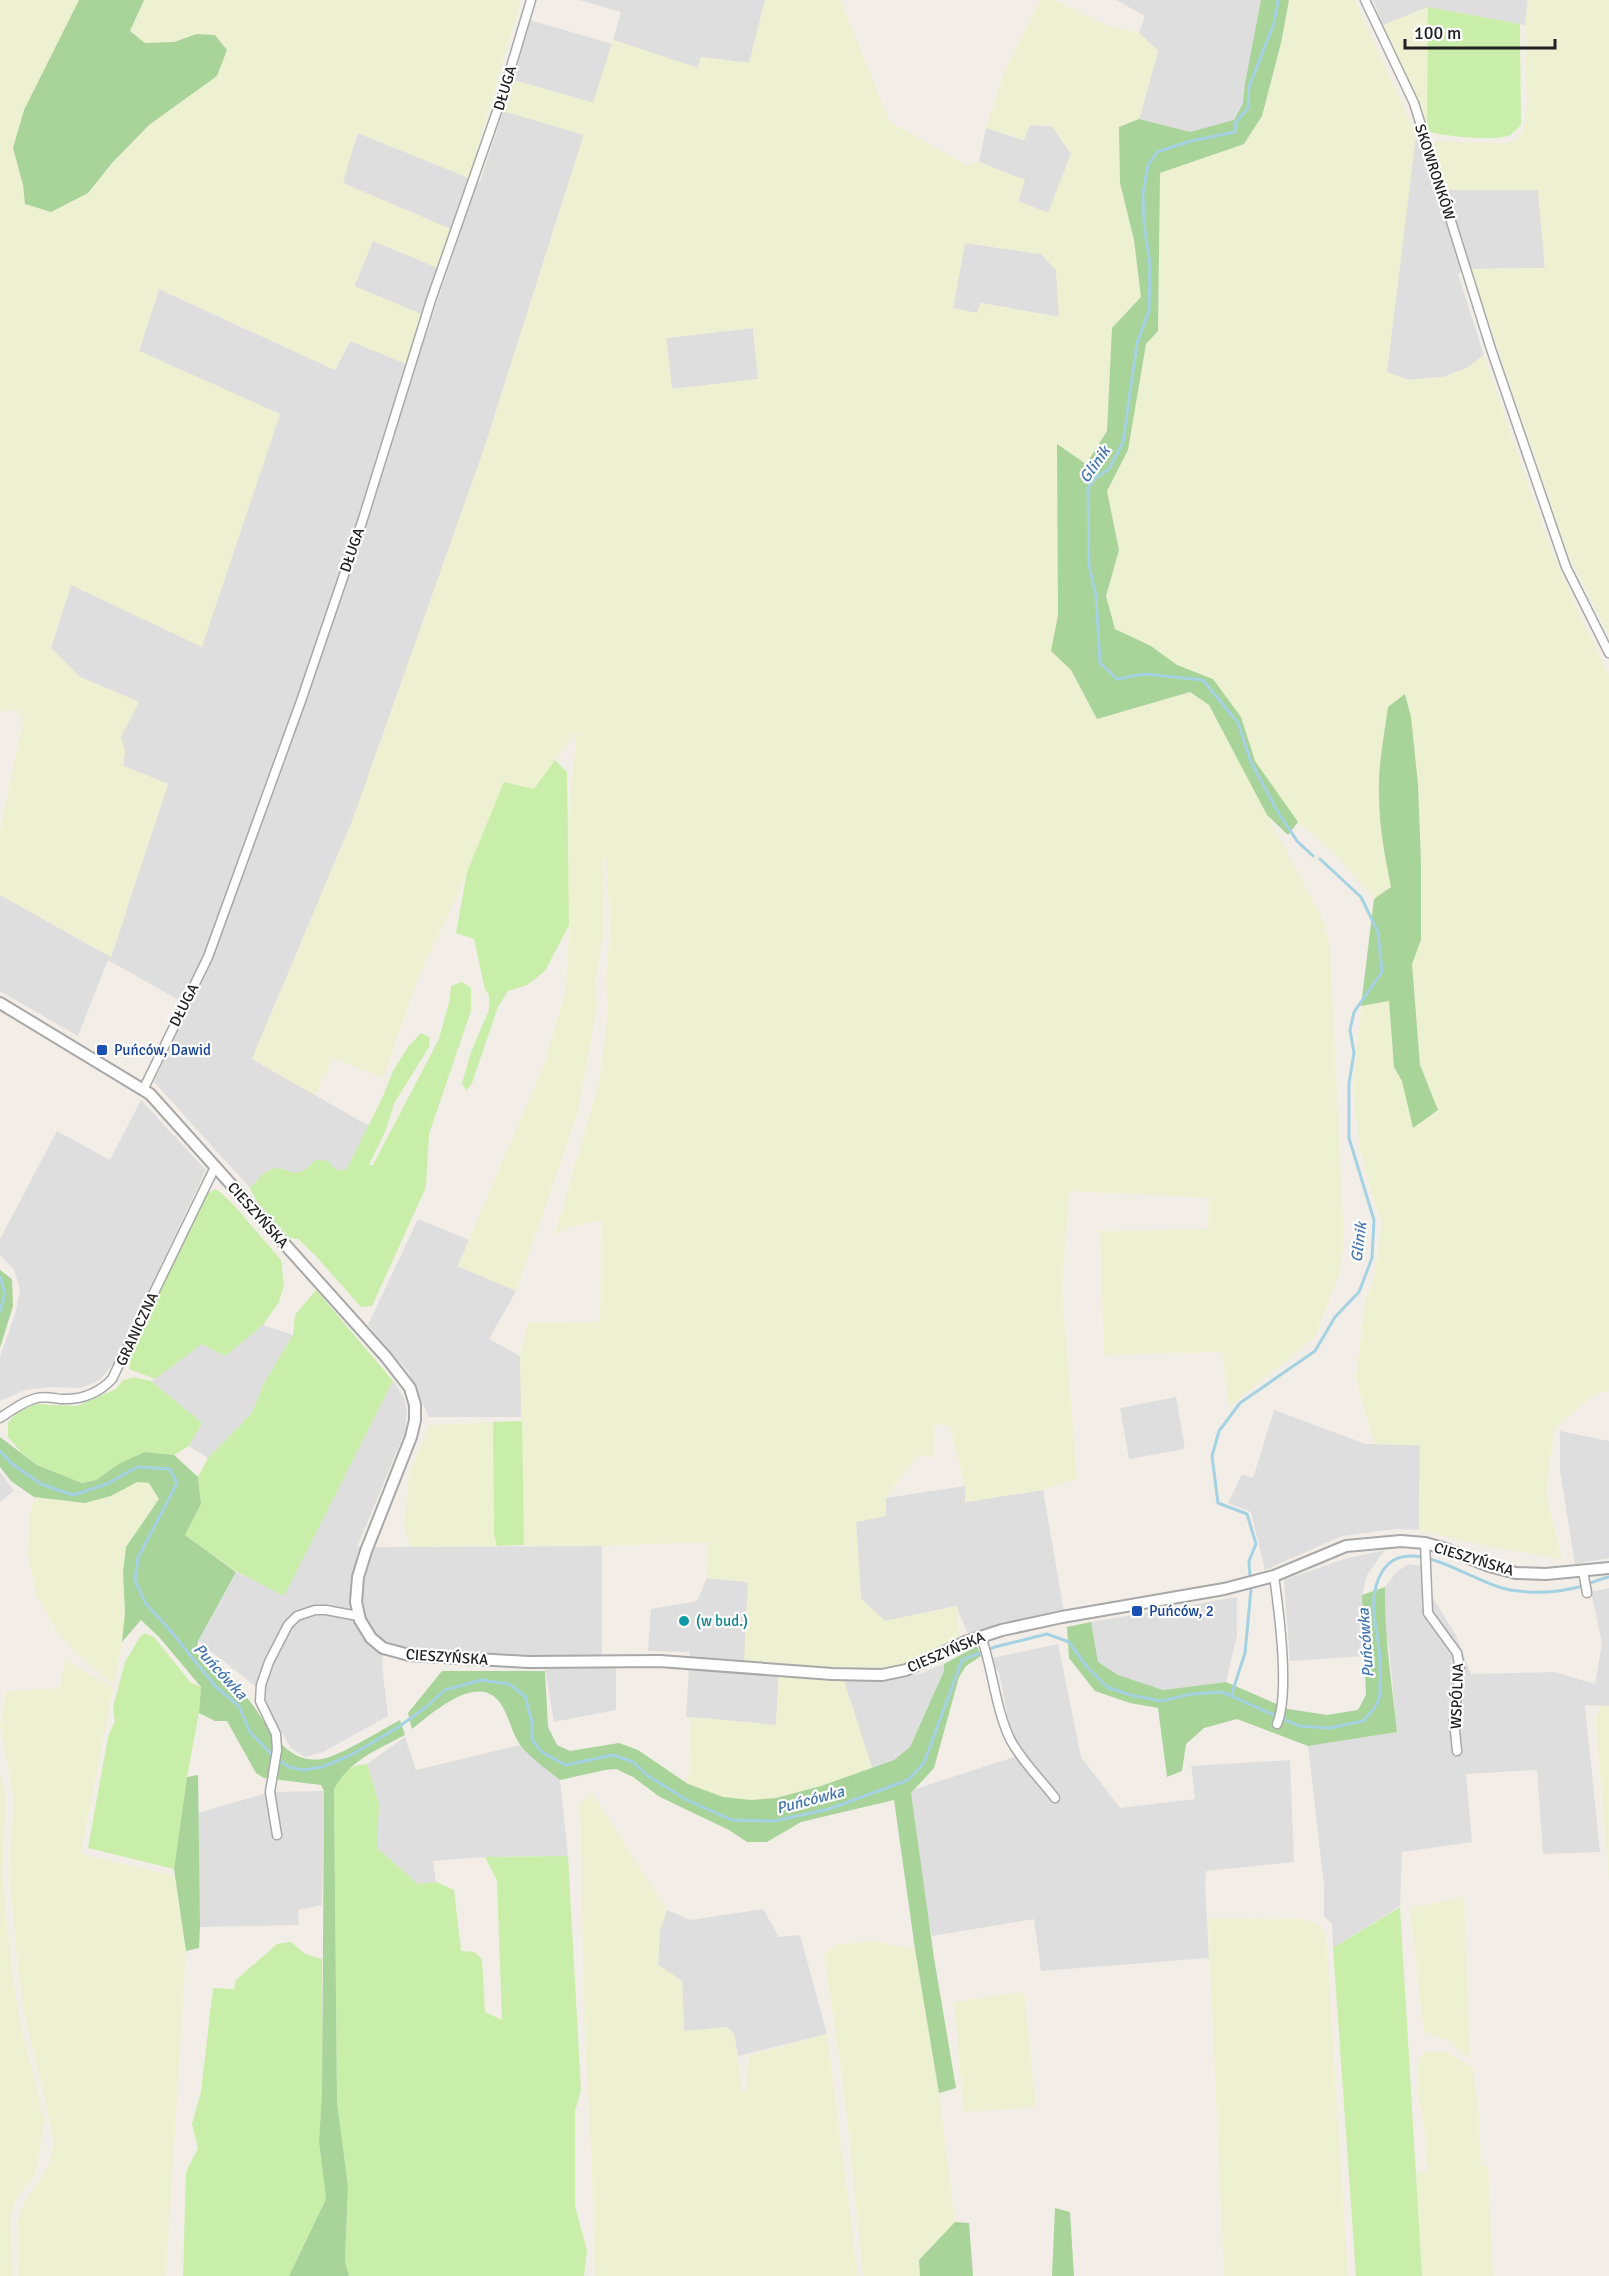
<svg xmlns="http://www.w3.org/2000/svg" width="1609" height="2276" viewBox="0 0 1609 2276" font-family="Signika,sans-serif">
<rect width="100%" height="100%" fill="#f2eee7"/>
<path fill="#dfdede" d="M 579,0 L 765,0 L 750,63 L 701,57 L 698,68 L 613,40 L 621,12 Z
M 1116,0 L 1261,0 L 1245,83 L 1243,103 L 1233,121 L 1190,132 L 1139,119 L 1158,51 L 1139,33 L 1145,16 Z
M 1373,0 L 1528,0 L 1525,25 L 1428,7 L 1383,25 Z
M 530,20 L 612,44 L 594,103 L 513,80 Z
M 503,111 L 584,134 L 484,449 L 353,819 L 252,1059 L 369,1126 L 346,1170 L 306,1170 L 294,1174 L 280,1168 L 268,1170 L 250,1188 L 154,1082 L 189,1006 L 108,960 L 78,1036 L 0,991 L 0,895 L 111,957 L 168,784 L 123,766 L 125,751 L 120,737 L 138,702 L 80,677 L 51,648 L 71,584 L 279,414 L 139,351 L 159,289 L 335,370 L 350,341 L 415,367 L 460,234 L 342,183 L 358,132 L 480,182 Z
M 1030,125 L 1052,126 L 1071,154 L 1048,213 L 1018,201 L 1025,180 L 979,162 L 986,128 L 1023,140 Z
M 1416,135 L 1435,190 L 1538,190 L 1545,268 L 1466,269 L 1458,274 L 1484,355 L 1467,368 L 1443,377 L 1408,380 L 1387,372 L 1390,329 Z
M 373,240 L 438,268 L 421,314 L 354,287 Z
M 965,243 L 1041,254 L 1056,270 L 1060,317 L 981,303 L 977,313 L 953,309 Z
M 753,328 L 759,379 L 672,389 L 666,338 Z
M 141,1100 L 206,1170 L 115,1362 L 100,1380 L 81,1388 L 51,1387 L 25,1390 L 0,1401 L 0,1357 L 16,1311 L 20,1290 L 14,1269 L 0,1255 L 0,1239 L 57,1131 L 110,1160 Z
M 418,1219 L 469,1240 L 458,1266 L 516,1291 L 489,1339 L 520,1356 L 522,1417 L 429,1417 L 409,1373 L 368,1325 Z
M 263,1325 L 293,1335 L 264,1383 L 252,1413 L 208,1458 L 189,1446 L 202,1423 L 151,1381 L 202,1344 L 225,1356 Z
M 393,1381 L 404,1398 L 407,1412 L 405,1432 L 357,1547 L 602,1546 L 602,1666 L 616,1667 L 616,1710 L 554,1722 L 543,1656 L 412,1650 L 384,1643 L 382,1664 L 388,1716 L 323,1752 L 305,1757 L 291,1748 L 270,1712 L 264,1693 L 198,1641 L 236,1572 L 284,1595 Z
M 1176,1397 L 1185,1449 L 1129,1459 L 1120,1408 Z
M 1274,1410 L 1366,1444 L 1420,1445 L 1419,1530 L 1396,1529 L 1342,1536 L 1265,1570 L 1251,1512 L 1228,1503 L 1242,1474 L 1253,1478 Z
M 1560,1431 L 1609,1441 L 1609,1558 L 1575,1564 L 1560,1471 Z
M 0,1472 L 14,1491 L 0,1502 Z
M 965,1486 L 965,1502 L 1043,1490 L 1064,1612 L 968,1634 L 956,1606 L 885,1621 L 861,1599 L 856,1521 L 885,1516 L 886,1498 Z
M 1385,1550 L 1367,1575 L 1362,1595 L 1365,1656 L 1290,1661 L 1284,1580 L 1344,1559 Z
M 1409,1564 L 1429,1567 L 1432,1596 L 1456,1635 L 1471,1674 L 1555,1672 L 1595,1684 L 1602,1643 L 1591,1592 L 1609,1588 L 1609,1706 L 1585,1705 L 1600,1852 L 1543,1854 L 1537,1770 L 1466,1774 L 1472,1842 L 1402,1852 L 1400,1906 L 1333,1948 L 1332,1924 L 1324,1916 L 1324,1885 L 1308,1746 L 1397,1732 L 1389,1648 L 1384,1622 L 1385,1587 L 1396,1572 Z
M 707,1578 L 749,1582 L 744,1673 L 779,1676 L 776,1725 L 686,1717 L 690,1652 L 648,1651 L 651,1609 L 697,1601 Z
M 1237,1597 L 1237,1636 L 1226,1682 L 1163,1690 L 1118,1675 L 1098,1662 L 1091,1622 Z
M 1058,1644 L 1081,1757 L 1120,1808 L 1195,1799 L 1191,1766 L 1290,1760 L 1294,1862 L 1206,1871 L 1205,1883 L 1209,1958 L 1041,1971 L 1034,1919 L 932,1936 L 900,1794 L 1014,1757 L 1020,1751 L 1009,1724 L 999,1672 L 994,1667 L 992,1658 Z
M 944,1664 L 944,1671 L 910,1747 L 894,1760 L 872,1768 L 844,1681 L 892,1678 L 919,1674 Z
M 405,1737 L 416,1770 L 520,1745 L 560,1780 L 568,1856 L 485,1857 L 433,1861 L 436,1882 L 418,1884 L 377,1848 L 379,1803 L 367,1764 Z
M 324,1791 L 322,1905 L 298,1910 L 299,1925 L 200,1927 L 198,1813 L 270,1792 Z
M 763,1909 L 779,1937 L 800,1935 L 827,2034 L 738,2056 L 734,2033 L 684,2031 L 682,1981 L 658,1965 L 660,1929 L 667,1910 L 691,1920 Z"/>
<path fill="#eef1d1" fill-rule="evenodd" d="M 0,0 L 79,0 L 24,110 L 13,148 L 23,185 L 25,204 L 88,193 L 112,163 L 149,125 L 217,76 L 197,34 L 174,42 L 145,43 L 130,32 L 144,0 L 521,0 L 469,178 L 357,133 L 343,183 L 451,229 L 438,268 L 373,241 L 354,286 L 421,314 L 406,364 L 350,341 L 335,370 L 159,289 L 139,351 L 280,414 L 202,647 L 71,585 L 51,648 L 80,677 L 139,702 L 121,737 L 125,751 L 123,766 L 168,784 L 111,957 L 0,895 L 0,831 L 23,720 L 17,710 L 0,712 Z
M 765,0 L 840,0 L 890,122 L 967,165 L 979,162 L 1025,180 L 1018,201 L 1048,213 L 1071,154 L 1052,126 L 1030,125 L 1024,140 L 986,128 L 1005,70 L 1040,0 L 1054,0 L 1111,27 L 1139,33 L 1158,51 L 1139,119 L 1119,127 L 1120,183 L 1134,240 L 1141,297 L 1112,328 L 1107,431 L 1086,464 L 1057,445 L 1058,615 L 1051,651 L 1071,670 L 1097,719 L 1190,692 L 1209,705 L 1324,922 L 1330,947 L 1344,1243 L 1339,1274 L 1315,1337 L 1229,1407 L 1222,1352 L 1104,1355 L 1100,1231 L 1208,1229 L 1209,1198 L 1069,1191 L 1062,1290 L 1077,1479 L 1043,1490 L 965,1502 L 965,1486 L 950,1427 L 935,1423 L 933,1457 L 918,1455 L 886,1498 L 886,1516 L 856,1522 L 861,1599 L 885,1621 L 957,1606 L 959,1639 L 928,1655 L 889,1670 L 832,1670 L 744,1661 L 748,1582 L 707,1578 L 708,1542 L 602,1546 L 524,1545 L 520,1356 L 528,1323 L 600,1322 L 602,1220 L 573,1226 L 555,1234 L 600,1078 L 608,1010 L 606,982 L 610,931 L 606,855 L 604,859 L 603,937 L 595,982 L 597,1008 L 577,1115 L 516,1291 L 458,1266 L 544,1064 L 566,990 L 569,925 L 567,829 L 577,731 L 534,789 L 504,782 L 452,907 L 420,973 L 383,1078 L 333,1058 L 315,1095 L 252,1059 L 353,819 L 484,449 L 584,135 L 503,111 L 513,80 L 593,103 L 613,40 L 698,68 L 701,57 L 749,63 ZM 965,243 L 1041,254 L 1056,270 L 1059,317 L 981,303 L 977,313 L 953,308 ZM 753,328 L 758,379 L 672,389 L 666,338 Z
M 1289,0 L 1355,0 L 1416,135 L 1387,372 L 1408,380 L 1443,377 L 1467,368 L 1484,355 L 1546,536 L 1577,609 L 1609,675 L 1609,1391 L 1595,1394 L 1554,1429 L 1546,1493 L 1562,1559 L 1489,1547 L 1419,1530 L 1420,1445 L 1374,1444 L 1356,1378 L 1365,1302 L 1374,1277 L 1382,1223 L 1374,1202 L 1360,1149 L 1353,1088 L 1361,1006 L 1389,1000 L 1394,1067 L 1402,1081 L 1413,1127 L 1438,1110 L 1420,1065 L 1412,964 L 1421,940 L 1421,864 L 1418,784 L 1411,717 L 1406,694 L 1388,707 L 1381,756 L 1379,795 L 1382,840 L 1391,888 L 1374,899 L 1338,857 L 1298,822 L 1255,761 L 1241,717 L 1213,679 L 1177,665 L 1151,646 L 1115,629 L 1106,596 L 1119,550 L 1107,491 L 1128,450 L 1146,344 L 1158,331 L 1160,173 L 1244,144 L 1262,116 L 1281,43 Z
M 1528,0 L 1609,0 L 1609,636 L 1569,557 L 1471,269 L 1545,268 L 1538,190 L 1444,190 L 1432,145 L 1436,141 L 1508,143 L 1517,139 L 1524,129 L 1527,106 L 1525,25 Z
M 1428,7 L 1427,131 L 1383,25 Z
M 493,1422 L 494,1534 L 497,1546 L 410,1547 L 404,1526 L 409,1475 L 430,1425 Z
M 137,1482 L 149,1483 L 159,1499 L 126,1547 L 123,1572 L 125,1613 L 122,1642 L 114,1685 L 80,1657 L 58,1633 L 36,1594 L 28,1555 L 30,1514 L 34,1497 L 85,1503 L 111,1496 Z
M 65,1659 L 113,1688 L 81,1854 L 175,1876 L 186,1951 L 166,2276 L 18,2276 L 17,2230 L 19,2215 L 26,2199 L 43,2176 L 50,2161 L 54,2141 L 24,2011 L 18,1968 L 9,1872 L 14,1798 L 0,1726 L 7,1691 L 60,1688 Z
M 779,1676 L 844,1681 L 872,1768 L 821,1786 L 776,1798 L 751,1800 L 723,1797 L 688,1784 L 691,1717 L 776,1725 Z
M 1601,1706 L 1609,1706 L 1609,1882 L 1597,1735 L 1596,1718 Z
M 0,1772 L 6,1798 L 2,1873 L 13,1979 L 22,2030 L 45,2120 L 35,2175 L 15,2201 L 10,2221 L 13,2276 L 0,2276 Z
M 592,1793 L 667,1910 L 660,1929 L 658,1965 L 682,1981 L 684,2031 L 727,2027 L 734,2033 L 742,2092 L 746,2090 L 749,2055 L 827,2034 L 858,2276 L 595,2276 L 592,2171 L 584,2013 L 580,1803 Z
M 1464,1897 L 1470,2060 L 1451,2042 L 1424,2033 L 1410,1908 Z
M 1208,1918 L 1305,1919 L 1321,1926 L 1326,1936 L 1348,2276 L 1224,2276 Z
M 872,1941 L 915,1949 L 939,2093 L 955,2222 L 919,2259 L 920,2276 L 863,2276 L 845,2098 L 824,1954 L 836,1945 Z
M 1024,1992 L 1036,2107 L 964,2112 L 954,2002 Z
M 1426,2052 L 1447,2052 L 1473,2068 L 1479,2117 L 1481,2166 L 1488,2165 L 1493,2276 L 1422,2276 L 1416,2172 L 1429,2171 L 1426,2161 L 1424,2123 L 1417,2091 L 1417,2059 Z"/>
<path fill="#c9eeaa" d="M 1428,7 L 1520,24 L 1521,125 C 1518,128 1513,133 1510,135 C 1497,142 1440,136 1427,131 Z
M 555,760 L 567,772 L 569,925 L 545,971 L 527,985 L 508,991 L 498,1007 L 472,1083 L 466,1091 L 462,1083 L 471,1052 L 489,1010 L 489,995 L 485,990 L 474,939 L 456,933 L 467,872 L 504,782 L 534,789 Z
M 462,982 L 471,988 L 471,1011 L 429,1134 L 426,1187 L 372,1306 L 361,1307 L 314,1254 L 298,1239 L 290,1238 L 257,1202 L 250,1188 C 255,1183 261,1174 268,1171 C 287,1160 292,1187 315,1160 L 328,1161 L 336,1170 L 346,1170 L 381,1101 L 393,1071 L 408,1047 L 421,1033 L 430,1038 L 429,1047 L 395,1102 L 385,1132 L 369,1165 L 373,1165 L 439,1039 L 450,999 L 451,986 Z
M 216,1189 L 232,1203 L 281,1260 L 284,1285 L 279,1302 L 263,1325 L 225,1356 L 202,1344 L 155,1379 L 129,1369 L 135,1339 L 207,1194 Z
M 316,1290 L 393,1381 L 284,1596 L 236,1571 L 185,1535 L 201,1504 L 198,1477 L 208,1458 L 252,1413 L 264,1383 L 293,1335 L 295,1315 Z
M 133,1377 L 151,1381 L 202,1423 L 189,1446 L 174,1455 L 145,1452 L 120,1463 L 96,1480 L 82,1483 L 37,1465 L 21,1452 L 8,1437 L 8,1423 L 16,1413 L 36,1404 L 77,1406 L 116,1389 L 122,1381 Z
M 522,1421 L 524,1545 L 497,1546 L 494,1534 L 493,1422 Z
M 145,1633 L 154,1637 L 191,1683 L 201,1687 L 199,1713 L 187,1777 L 174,1869 L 88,1848 L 108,1737 L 115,1721 L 113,1707 L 125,1662 L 140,1637 Z
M 367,1764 L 379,1803 L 377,1848 L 418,1884 L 436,1882 L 454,1890 L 461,1951 L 474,1952 L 482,1959 L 485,2012 L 502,2020 L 497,1881 L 485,1857 L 568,1856 L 581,2091 L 575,2111 L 575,2206 L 587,2251 L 584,2276 L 349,2276 L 345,2261 L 348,2186 L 337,2102 L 334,1789 C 343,1772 347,1766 367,1764 Z
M 1400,1907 L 1422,2276 L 1356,2276 L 1333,1948 Z
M 291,1942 L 305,1954 L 322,1959 L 322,2093 L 319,2142 L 326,2199 L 289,2276 L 183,2276 L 186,2172 L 198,2148 L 192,2124 L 201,2092 L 213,1988 L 234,1989 L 236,1980 L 277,1944 Z"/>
<path fill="#a8d399" d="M 79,0 L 144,0 L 130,31 L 145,43 L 174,42 L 197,34 L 215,35 L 227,50 L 217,76 L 149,125 L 112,163 L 88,193 L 51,212 L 25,204 L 23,185 L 13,148 L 24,110 Z
M 1261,0 L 1289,0 L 1281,43 L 1262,116 L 1244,144 L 1160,173 L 1158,331 L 1146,344 L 1128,450 L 1107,491 L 1119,550 L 1106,596 L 1115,629 L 1151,646 L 1177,665 L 1213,679 L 1241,717 L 1255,761 L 1298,822 L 1288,835 L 1267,815 L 1209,705 L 1190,692 L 1097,719 L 1071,670 L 1051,651 L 1058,615 L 1057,444 L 1086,464 L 1107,431 L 1112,328 L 1141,297 L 1134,240 L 1120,183 L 1119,127 L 1139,119 L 1190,132 L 1234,120 L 1243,103 L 1245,83 Z
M 1405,694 L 1411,717 L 1418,784 L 1421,864 L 1421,940 L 1412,964 L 1420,1065 L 1438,1110 L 1413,1128 L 1402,1081 L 1394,1067 L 1389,1001 L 1361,1006 L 1374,899 L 1391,887 C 1385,857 1379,826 1379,795 C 1378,765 1384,736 1388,707 Z
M 0,1270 L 12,1279 L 13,1306 L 0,1348 Z
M 0,1437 L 37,1465 L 82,1483 L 96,1480 L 120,1463 L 145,1452 L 174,1455 L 198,1477 L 201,1504 L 185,1535 L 236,1572 L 198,1641 L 197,1654 C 213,1668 235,1682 249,1700 C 268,1724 284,1765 322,1759 C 338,1757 383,1729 400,1720 L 405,1735 C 378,1749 349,1761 334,1789 L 337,2102 L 348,2186 L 345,2261 L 349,2276 L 289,2276 L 326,2199 L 319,2142 L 322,2093 L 324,1791 L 321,1785 L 264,1778 L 256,1773 L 227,1721 L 215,1721 L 199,1713 L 201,1687 L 160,1638 L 141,1620 L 122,1642 L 125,1613 L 123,1572 L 126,1547 L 159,1499 L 149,1483 L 137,1482 L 111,1496 L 85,1503 L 34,1497 L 11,1481 L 0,1467 Z
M 1385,1587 C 1384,1635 1392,1684 1397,1732 L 1308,1746 L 1237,1719 L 1204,1728 L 1186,1744 L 1182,1771 L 1167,1777 L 1158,1708 L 1130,1703 L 1095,1691 L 1069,1658 L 1067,1627 L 1091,1622 L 1098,1662 L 1118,1675 L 1163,1690 L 1226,1682 L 1288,1709 L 1327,1715 L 1358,1710 L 1366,1695 L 1362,1595 Z
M 977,1646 L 981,1656 L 966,1666 L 959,1677 L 934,1768 L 911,1793 L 934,1958 L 956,2088 L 939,2093 L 915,1949 L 894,1800 L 801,1822 L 767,1842 L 747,1842 L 729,1830 L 660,1797 L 633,1777 L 616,1769 L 605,1770 L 560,1780 C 548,1770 527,1756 519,1743 C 510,1729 508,1710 496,1698 C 472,1676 430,1715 412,1729 L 408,1713 L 442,1671 L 545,1671 L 548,1727 L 557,1745 L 570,1751 L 619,1743 L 638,1750 L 688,1784 L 723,1797 L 751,1800 L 776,1798 L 821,1786 L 894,1760 L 910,1747 L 944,1671 L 944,1664 Z
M 198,1775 L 200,1927 L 199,1948 L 186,1951 L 174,1869 L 187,1777 Z
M 1055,2208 L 1070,2212 L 1074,2276 L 1052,2276 Z
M 955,2222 L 969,2223 L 973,2276 L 920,2276 L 919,2260 Z"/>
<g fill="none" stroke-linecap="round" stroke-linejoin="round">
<path stroke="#a5d2e2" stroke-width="3" d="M 1278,0 L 1274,23 L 1249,87 L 1248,108 L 1236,122 L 1235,132 L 1191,141 L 1157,152 L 1148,165 L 1143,193 L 1144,224 L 1150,264 L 1149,311 L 1137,343 L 1123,442 L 1109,469 L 1095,478 L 1088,488 L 1089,565 L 1096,596 L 1100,663 L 1117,679 L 1145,674 L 1203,680 L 1238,723 L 1251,762 L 1276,809 L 1297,841 L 1313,856
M 0,1277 L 5,1294 L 0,1311
M 0,1451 L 12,1464 L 41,1484 L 73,1495 L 107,1484 L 137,1467 L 170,1469 L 177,1483 L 138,1558 L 135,1580 L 146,1604 L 169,1629 L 216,1687 L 239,1706 L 250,1732 L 273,1756
M 1250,1578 L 1249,1561 L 1256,1544 L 1247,1514 L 1218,1503 L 1212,1456 L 1219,1431 L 1240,1403 L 1315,1351 L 1335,1317 L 1359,1292 L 1372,1258 L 1374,1220 L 1349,1138 L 1349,1083 L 1354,1053 L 1350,1030 L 1354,1012 L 1382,972 L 1378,932 L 1361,897 L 1320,859
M 1231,1696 L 1245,1653 L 1251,1589
M 278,1759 L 289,1767 L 303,1770 L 322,1767 L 351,1755 L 397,1728 L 426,1707 L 445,1690 L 481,1680 L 509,1684 L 525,1696 L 532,1722 L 532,1740 L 542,1752 L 565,1765 L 613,1755 L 633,1762 L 648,1776 L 687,1800 L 732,1820 L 774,1821 L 829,1809 L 908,1780 L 924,1763 L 962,1660 L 995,1647 L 1047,1634 L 1069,1642 L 1087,1667 L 1107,1687 L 1130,1695 L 1162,1701 L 1191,1694 L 1222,1692 L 1299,1726 L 1330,1728 L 1363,1721 C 1368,1715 1377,1707 1379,1699 C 1380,1696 1380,1690 1380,1686 C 1381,1670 1380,1655 1378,1640 C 1375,1621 1371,1605 1376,1586 C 1395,1519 1470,1584 1510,1590 C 1529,1593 1551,1593 1569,1589 C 1583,1587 1596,1580 1609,1577"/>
<g stroke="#a8a8a8" stroke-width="11">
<path id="minor" d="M 1365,0 L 1414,103 L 1491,349 L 1566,567 L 1609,653
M 144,1088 L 208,957 L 301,701 L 362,522 L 431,300 L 502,97 L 531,0
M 0,1418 C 12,1410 24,1401 37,1398 C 45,1396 53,1398 61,1399 C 81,1400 98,1394 112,1379 L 215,1167
M 1425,1543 L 1428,1613 L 1457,1653 L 1460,1669 L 1454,1721 L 1457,1751
M 1583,1571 L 1587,1593
M 1274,1576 C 1279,1611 1290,1694 1277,1724
M 981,1636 C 993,1670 995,1707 1010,1739 C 1022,1762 1040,1778 1055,1798
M 277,1835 L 270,1792 L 277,1750 L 276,1734 L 260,1701 L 261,1685 L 269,1662 L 288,1625 L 297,1616 L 315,1610 L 326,1610 L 358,1616"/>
</g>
<g stroke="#a8a8a8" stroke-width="14">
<path id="tertiary" d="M 0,1003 L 150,1094 L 386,1357 L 410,1388 L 415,1405 L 415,1420 L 411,1437 L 366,1551 L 358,1577 L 356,1602 L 360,1620 L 371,1638 L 383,1648 L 409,1655 L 528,1662 L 660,1661 L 832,1674 L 882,1675 L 906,1670 L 965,1642 L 1002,1630 L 1062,1617 L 1224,1589 L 1274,1576 L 1346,1546 L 1401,1541 L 1425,1543 L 1443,1548 L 1489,1566 L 1516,1573 L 1546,1574 L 1609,1568"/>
</g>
<use href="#minor" stroke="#fff" stroke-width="8"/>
<use href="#tertiary" stroke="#fff" stroke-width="10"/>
</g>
<g fill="#1a4fb4" stroke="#fff" stroke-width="2">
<rect x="96" y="1044" width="12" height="12" rx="3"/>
<rect x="1131" y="1605" width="12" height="12" rx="3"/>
</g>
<circle fill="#0f9aa8" stroke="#fff" stroke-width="2" cx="684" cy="1621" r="6"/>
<g text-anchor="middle" stroke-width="4.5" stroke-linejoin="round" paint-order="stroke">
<g font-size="15" fill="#212121" stroke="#fff">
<text transform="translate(505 88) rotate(-73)" y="5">DŁUGA</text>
<text transform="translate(1435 172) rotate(72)" y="5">SKOWRONKÓW</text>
<text transform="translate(352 550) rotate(-71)" y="5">DŁUGA</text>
<text transform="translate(184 1005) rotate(-63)" y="5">DŁUGA</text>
<text transform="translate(258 1215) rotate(48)" y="5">CIESZYŃSKA</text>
<text transform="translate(137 1329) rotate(-65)" y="5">GRANICZNA</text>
<text transform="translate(1474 1559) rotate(17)" y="5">CIESZYŃSKA</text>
<text transform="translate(946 1652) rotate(-23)" y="5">CIESZYŃSKA</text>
<text transform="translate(447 1657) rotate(4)" y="5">CIESZYŃSKA</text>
<text transform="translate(1457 1696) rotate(-88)" y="5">WSPÓLNA</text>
</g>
<g font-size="15" fill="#164399" stroke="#fff" text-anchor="start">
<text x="114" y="1055">Puńców, Dawid</text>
<text x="1149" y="1616">Puńców, 2</text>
</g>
<g font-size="15" fill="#0d838f" stroke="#fff" text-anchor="start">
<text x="696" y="1626">(w bud.)</text>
</g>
<g font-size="16" font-style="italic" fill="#4376b0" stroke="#fff">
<text transform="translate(1094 464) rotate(-55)" y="6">Glinik</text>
<text transform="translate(1358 1242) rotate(-83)" y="6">Glinik</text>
<text transform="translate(1365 1643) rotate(-94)" y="6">Puńcówka</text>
<text transform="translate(221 1671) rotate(47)" y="6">Puńcówka</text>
<text transform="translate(810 1799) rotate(-15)" y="6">Puńcówka</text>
</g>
</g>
<path d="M1405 39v9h150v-9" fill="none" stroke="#212121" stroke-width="3"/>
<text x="1414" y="39" font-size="18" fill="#212121" stroke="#ffffff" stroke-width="4.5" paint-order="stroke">100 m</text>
</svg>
